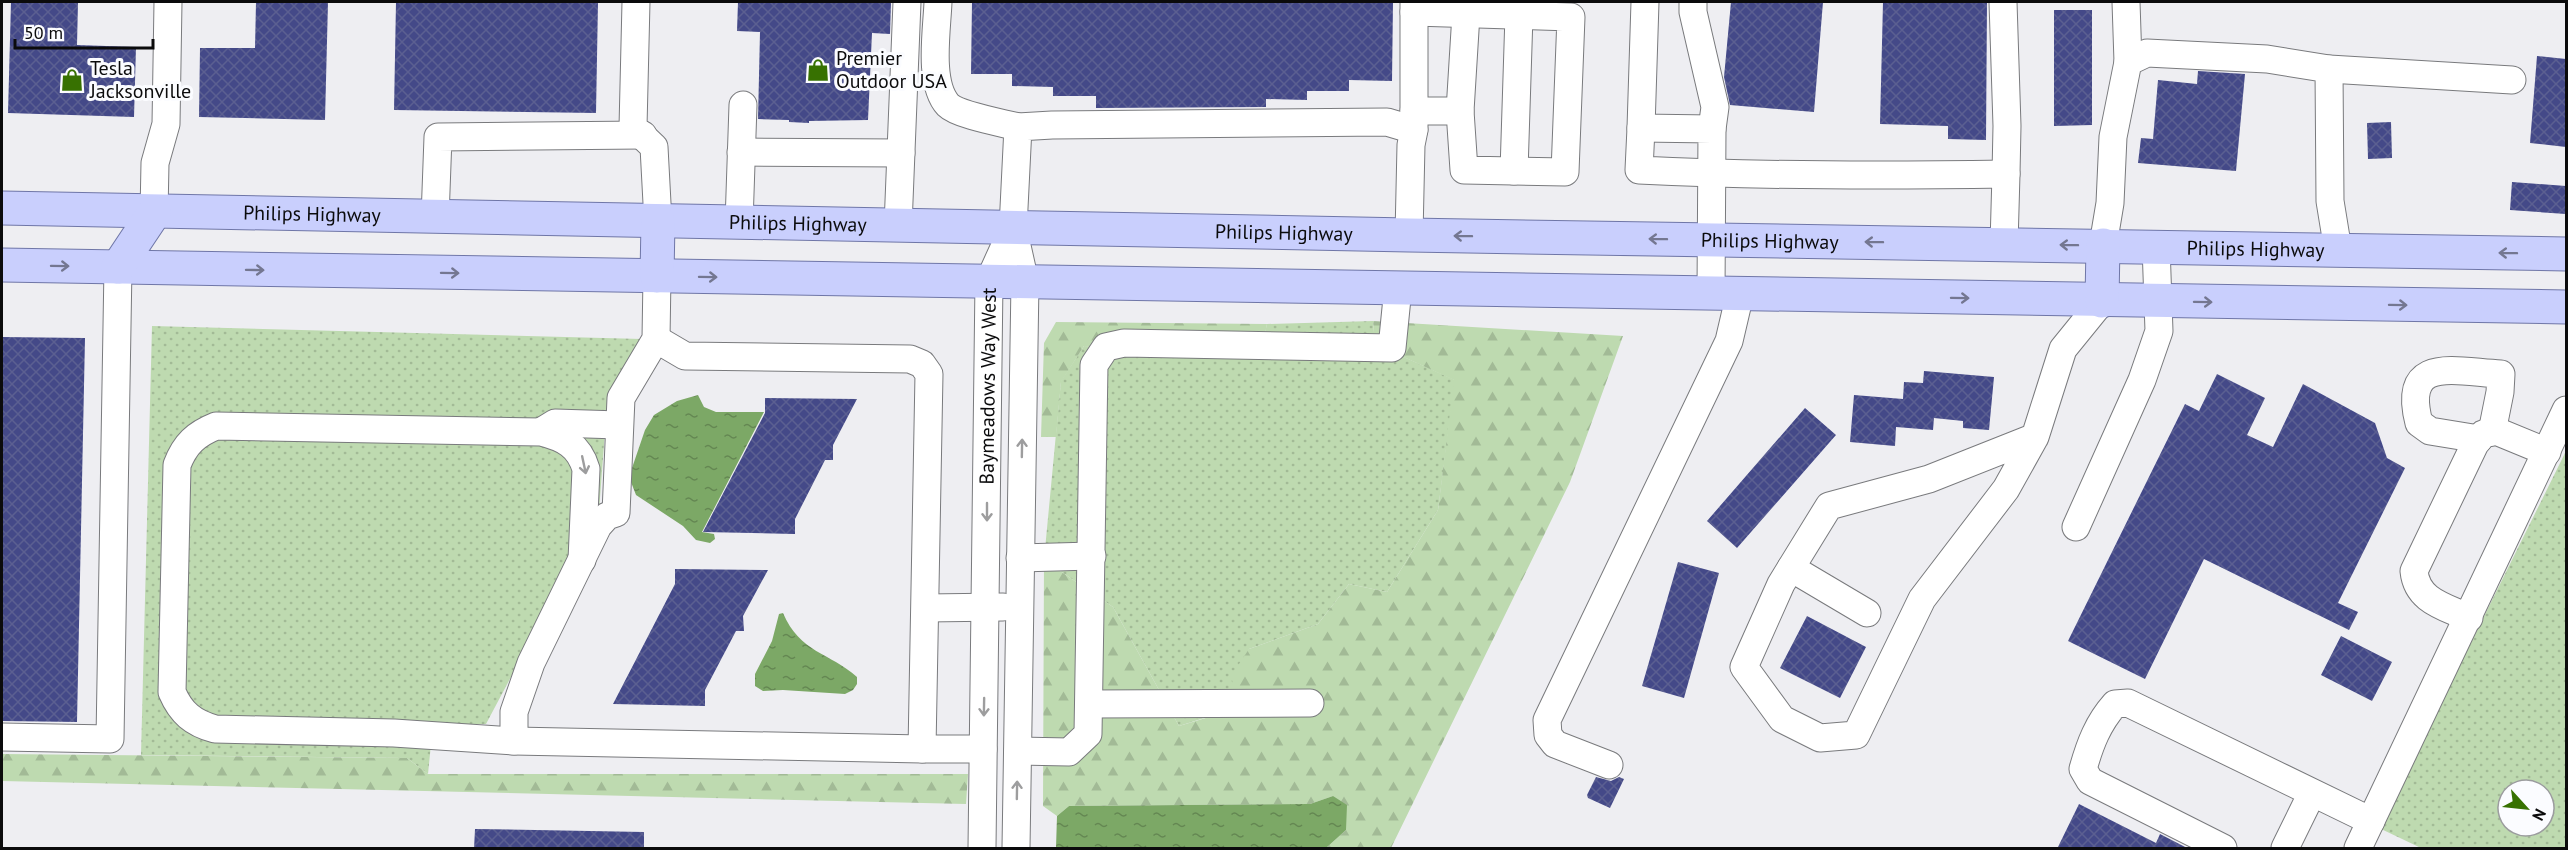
<svg xmlns="http://www.w3.org/2000/svg" width="2568" height="850" viewBox="0 0 2568 850" font-family="'PT Sans',sans-serif">
<defs>
<pattern id="grass-dots" width="8" height="8" patternUnits="userSpaceOnUse" patternTransform="scale(1.5)"><rect width="8" height="8" fill="#bedab0"/><path d="M2 2h.1M6 6h.1" fill="none" stroke="#a2ba96" stroke-width="1.8" stroke-linecap="round"/></pattern>
<pattern id="forest-firs" width="22" height="20" patternUnits="userSpaceOnUse" patternTransform="scale(1.5)"><rect width="22" height="20" fill="#bedab0"/><path d="M5 1l3.5 6h-7zM16 11l3.5 6h-7z" fill="#a2ba96"/></pattern>
<pattern id="water-ripples" width="26" height="14" patternUnits="userSpaceOnUse" patternTransform="scale(1.5)"><rect width="26" height="14" fill="#7ca866"/><path d="M2 4q2-2 4 0t4 0M15 11q2-2 4 0t4 0" fill="none" stroke="#648752"/></pattern>
<pattern id="building-cross-hatch" width="8" height="8" patternUnits="userSpaceOnUse" patternTransform="scale(1.5)"><rect width="8" height="8" fill="#444988"/><path d="M0 0l8 8M0 8l8-8" fill="none" stroke="#5b5f91"/></pattern>
</defs>
<rect width="100%" height="100%" fill="#eeeef2"/>
<path fill="url(#grass-dots)" fill-rule="evenodd" d="M 1373,321 L 1375,344 L 1455,380 L 1438,510 L 1387,592 L 1349,584 L 1318,624 L 1249,649 L 1239,707 L 1179,726 L 1113,607 L 1044,560 L 1061,381 L 1084,346 L 1260,354 L 1267,324 Z
M 152,326 L 642,339 L 607,405 L 599,511 L 486,724 L 433,724 L 428,774 L 407,758 L 141,755 Z
M 2566,451 L 2566,848 L 2421,848 L 2379,828 ZM 2508,790 L 2544,790 L 2544,826 L 2508,826 Z"/>
<path fill="url(#forest-firs)" d="M 1373,321 L 1623,336 L 1570,482 L 1391,848 L 1326,848 L 1346,830 L 1333,796 L 1310,804 L 1069,806 L 1057,816 L 1043,806 L 1044,560 L 1113,607 L 1179,726 L 1239,708 L 1231,676 L 1249,649 L 1318,624 L 1349,584 L 1387,592 L 1438,510 L 1454,380 L 1375,344 Z
M 1056,322 L 1267,324 L 1261,354 L 1084,346 L 1061,382 L 1056,437 L 1041,437 L 1044,343 Z
M 2,754 L 407,758 L 428,774 L 968,774 L 966,804 L 2,781 Z"/>
<path fill="url(#water-ripples)" d="M 698,395 L 704,407 L 716,412 L 764,412 L 702,532 L 714,534 L 715,539 L 710,543 L 696,540 L 683,526 L 636,495 L 631,482 L 632,468 L 645,430 L 654,415 L 677,401 Z
M 783,613 C 800,653 829,652 857,677 L 857,684 L 853,690 L 845,694 L 783,690 L 763,691 L 755,686 L 755,674 L 772,641 L 779,614 Z
M 1333,796 L 1347,805 L 1346,830 L 1326,848 L 1056,848 L 1057,816 L 1069,806 L 1310,804 Z"/>
<path fill="url(#building-cross-hatch)" d="M 11,2 L 78,2 L 77,45 L 136,47 L 134,117 L 8,113 Z
M 256,2 L 328,2 L 325,120 L 199,117 L 200,48 L 255,48 Z
M 396,2 L 598,2 L 596,113 L 394,110 Z
M 738,2 L 891,2 L 890,34 L 872,33 L 868,120 L 809,121 L 809,123 L 789,122 L 789,120 L 758,119 L 760,32 L 737,31 Z
M 972,2 L 1393,2 L 1392,81 L 1349,80 L 1349,91 L 1307,91 L 1307,100 L 1266,99 L 1266,107 L 1096,108 L 1096,96 L 1053,96 L 1053,87 L 1012,86 L 1012,74 L 971,74 Z
M 1731,2 L 1823,2 L 1814,112 L 1730,105 L 1724,77 Z
M 1883,2 L 1987,2 L 1986,140 L 1948,139 L 1948,126 L 1880,124 Z
M 2054,10 L 2092,10 L 2092,125 L 2054,126 Z
M 2537,56 L 2566,59 L 2566,147 L 2530,143 Z
M 2198,71 L 2245,74 L 2236,171 L 2138,163 L 2141,138 L 2153,139 L 2158,80 L 2197,84 Z
M 2391,122 L 2392,158 L 2368,159 L 2367,123 Z
M 2512,182 L 2566,186 L 2566,214 L 2510,210 Z
M 2,337 L 85,338 L 77,722 L 2,721 Z
M 1924,371 L 1994,377 L 1989,430 L 1963,428 L 1963,421 L 1934,418 L 1933,430 L 1896,427 L 1895,446 L 1850,442 L 1854,395 L 1903,399 L 1904,382 L 1923,383 Z
M 2217,374 L 2265,398 L 2247,435 L 2273,447 L 2303,384 L 2375,423 L 2387,458 L 2405,468 L 2338,603 L 2358,612 L 2349,630 L 2204,559 L 2145,679 L 2068,641 L 2185,404 L 2199,411 Z
M 765,398 L 857,399 L 833,445 L 833,460 L 825,460 L 795,519 L 795,534 L 703,532 L 765,413 Z
M 1805,408 L 1836,435 L 1737,548 L 1707,521 Z
M 1678,562 L 1719,573 L 1684,698 L 1642,686 Z
M 675,569 L 768,570 L 743,616 L 744,631 L 736,631 L 705,690 L 705,706 L 613,704 L 675,584 Z
M 1807,616 L 1866,647 L 1840,698 L 1780,668 Z
M 2341,636 L 2392,662 L 2372,701 L 2321,675 Z
M 1596,777 L 1611,781 L 1619,777 L 1624,779 L 1610,808 L 1588,798 L 1587,795 Z
M 2079,804 L 2156,843 L 2160,834 L 2189,849 L 2057,849 Z
M 475,829 L 644,832 L 644,849 L 474,849 Z"/>
<g fill="none" stroke-linecap="round" stroke-linejoin="round">
<g stroke="#797a7d" stroke-width="29">
<g id="minor">
<path d="M 636,2 L 633,127 L 654,147 L 658,222"/>
<path d="M 938,2 C 937,30 928,83 948,105 C 958,115 1003,123 1018,127"/>
<path d="M 1645,2 L 1641,128 L 1712,129 L 1711,294"/>
<path d="M 1693,2 L 1693,12 L 1715,107 L 1712,129"/>
<path d="M 2003,2 L 2007,126 L 2006,174"/>
<path d="M 2126,2 L 2128,62"/>
<path d="M 2329,69 L 2512,80"/>
<path d="M 1414,111 L 1460,111 L 1464,170 L 1565,172 L 1571,17 L 1414,12"/>
<path d="M 1460,111 L 1466,14"/>
<path d="M 1641,128 L 1639,170 C 1761,176 1883,176 2006,174 L 2004,244"/>
<path d="M 1414,129 L 1414,2"/>
<path d="M 741,152 L 901,153"/>
<path d="M 1514,171 L 1519,15"/>
<path d="M 154,213 L 155,163 L 166,124 L 168,2"/>
<path d="M 435,218 L 438,137 L 643,135"/>
<path d="M 739,223 L 743,105"/>
<path d="M 898,226 L 907,2"/>
<path d="M 2103,245 L 2110,203 L 2113,137 L 2128,62 L 2147,53 L 2267,59 L 2329,69 L 2330,201 L 2338,250"/>
<path d="M 542,431 L 555,423 L 619,425"/>
<path d="M 2035,437 L 2006,489 L 1922,599 L 1856,735 L 1820,738 L 1782,719 L 1744,667 L 1781,584 L 1829,506 L 1929,479 L 2035,437 L 2063,349 L 2102,301"/>
<path d="M 2479,439 L 2430,431 L 2419,423 C 2401,354 2456,372 2501,374 L 2500,392 L 2492,432"/>
<path d="M 2076,527 L 2142,380 L 2159,331 L 2156,246"/>
<path d="M 1020,558 L 1092,556"/>
<path d="M 582,560 L 586,469 C 579,445 564,438 541,432 L 216,426 C 196,434 185,444 177,465 L 172,692 C 181,713 193,723 215,729 L 394,733 L 514,741 L 922,749 L 929,374 L 922,364 L 910,359 L 685,356 L 656,339"/>
<path d="M 1791,568 L 1867,613"/>
<path d="M 926,608 L 1003,607"/>
<path d="M 2469,618 C 2444,606 2417,601 2414,571 L 2475,444 L 2483,434 L 2496,431 L 2547,452"/>
<path d="M 1089,704 L 1310,703"/>
<path d="M 2,737 L 110,739 L 118,267"/>
<path d="M 514,741 L 514,712 L 531,663 L 598,526 L 607,516 L 616,513 L 621,398 L 656,339 L 657,276"/>
<path d="M 922,749 L 983,749"/>
<path d="M 1018,751 L 1069,752 L 1088,734 L 1094,365 L 1106,347 L 1124,343 L 1392,348 L 1398,288"/>
<path d="M 1609,765 L 1555,744 L 1548,735 L 1547,720 L 1729,341 L 1740,294"/>
<path id="s1" d="M 982,848 L 989,281 L 1013,228"/>
<path d="M 1016,848 L 1025,282 L 1013,228 L 1018,127 L 1052,125 L 1387,122 L 1414,130 L 1411,145 L 1409,235"/>
<path d="M 2223,848 L 2090,781 L 2083,769 C 2090,744 2098,723 2115,704 L 2128,703 L 2371,821"/>
<path d="M 2285,848 L 2312,793"/>
<path d="M 2358,848 L 2566,410"/>
</g>
</g>
<g stroke="#6f76a7" stroke-width="35">
<g id="major">
<path id="s2" d="M 2,208 L 1409,235 L 2566,254"/>
<path d="M 2,265 L 2566,307"/>
<path d="M 118,267 L 154,213"/>
<path d="M 657,276 L 658,222"/>
<path d="M 2102,301 L 2103,245"/>
</g>
</g>
<use href="#minor" stroke="#fff" stroke-width="27"/>
<use href="#major" stroke="#c9cffd" stroke-width="33"/>
</g>
<defs><path id="oneway-shaft" d="M-6 0H5M1.5-3L5.5 0L1.5 3" fill="none" stroke-width="1.6" stroke-linecap="round" stroke-linejoin="round" transform="scale(1.5)"/></defs>
<g stroke="#747791">
<use href="#oneway-shaft" transform="translate(1463 236) rotate(-179)"/>
<use href="#oneway-shaft" transform="translate(1658 239) rotate(-179)"/>
<use href="#oneway-shaft" transform="translate(1874 242) rotate(-179)"/>
<use href="#oneway-shaft" transform="translate(2069 245) rotate(-179)"/>
<use href="#oneway-shaft" transform="translate(2508 253) rotate(-179)"/>
<use href="#oneway-shaft" transform="translate(60 266) rotate(1)"/>
<use href="#oneway-shaft" transform="translate(255 270) rotate(1)"/>
<use href="#oneway-shaft" transform="translate(450 273) rotate(1)"/>
<use href="#oneway-shaft" transform="translate(708 277) rotate(1)"/>
<use href="#oneway-shaft" transform="translate(1960 298) rotate(1)"/>
<use href="#oneway-shaft" transform="translate(2203 302) rotate(1)"/>
<use href="#oneway-shaft" transform="translate(2398 305) rotate(1)"/>
</g>
<g stroke="#9d9d9e">
<use href="#oneway-shaft" transform="translate(1022 448) rotate(-89)"/>
<use href="#oneway-shaft" transform="translate(584 465) rotate(78)"/>
<use href="#oneway-shaft" transform="translate(987 512) rotate(90)"/>
<use href="#oneway-shaft" transform="translate(984 707) rotate(91)"/>
<use href="#oneway-shaft" transform="translate(1017 790) rotate(-89)"/>
</g>
<defs>
<g id="shop-bare" transform="scale(1.8)"><path d="M-5-2.5h2.3a2.7 3.5 0 0 1 5.4 0H5L5.5 6h-11ZM-1.5-2.5h3a1.5 2.3 0 0 0-3 0Z" fill="#377101" stroke="#fbfcff" stroke-width="2.5" paint-order="stroke"/></g>
</defs>
<g fill-rule="evenodd">
<use href="#shop-bare" x="818" y="70"/>
<use href="#shop-bare" x="72" y="80"/>
</g>
<g text-anchor="middle" stroke-width="6" stroke-linejoin="round" paint-order="stroke">
<g font-size="20" fill="#0b0b0c" stroke="#fbfcff" text-anchor="start">
<text x="836" y="65">Premier<tspan x="836" dy="23">Outdoor USA</tspan></text>
<text x="90" y="75">Tesla<tspan x="90" dy="23">Jacksonville</tspan></text>
</g>
<g font-size="20" fill="#0b0b0c" stroke="#fbfcff">
<text dy="7" stroke="none"><textPath href="#s2" startOffset="310">Philips Highway</textPath></text>
<text dy="7" stroke="none"><textPath href="#s2" startOffset="796">Philips Highway</textPath></text>
<text dy="7" stroke="none"><textPath href="#s2" startOffset="1282">Philips Highway</textPath></text>
<text dy="7" stroke="none"><textPath href="#s2" startOffset="1768">Philips Highway</textPath></text>
<text dy="7" stroke="none"><textPath href="#s2" startOffset="2254">Philips Highway</textPath></text>
<text dy="7" stroke="none"><textPath href="#s1" startOffset="462">Baymeadows Way West</textPath></text>
</g>
</g>
<rect width="2568" height="850" fill="none" stroke="#0b0b0c" stroke-width="6"/>
<g transform="translate(2526 808) rotate(117)"><circle r="28" fill="#fbfcff" stroke="#9b9c9e" stroke-width="1.5"/>
<path d="M0-4.5L10 22L0 15L-10 22Z" fill="#377101"/>
<text y="-9" font-size="16" font-weight="bold" text-anchor="middle" fill="#0b0b0c">N</text>
</g>
<path d="M15 39v9h138v-9" fill="none" stroke="#0b0b0c" stroke-width="3"/>
<text x="24" y="39" font-size="18" fill="#0b0b0c" stroke="#fbfcff" stroke-width="4.5" paint-order="stroke">50 m</text>
</svg>
